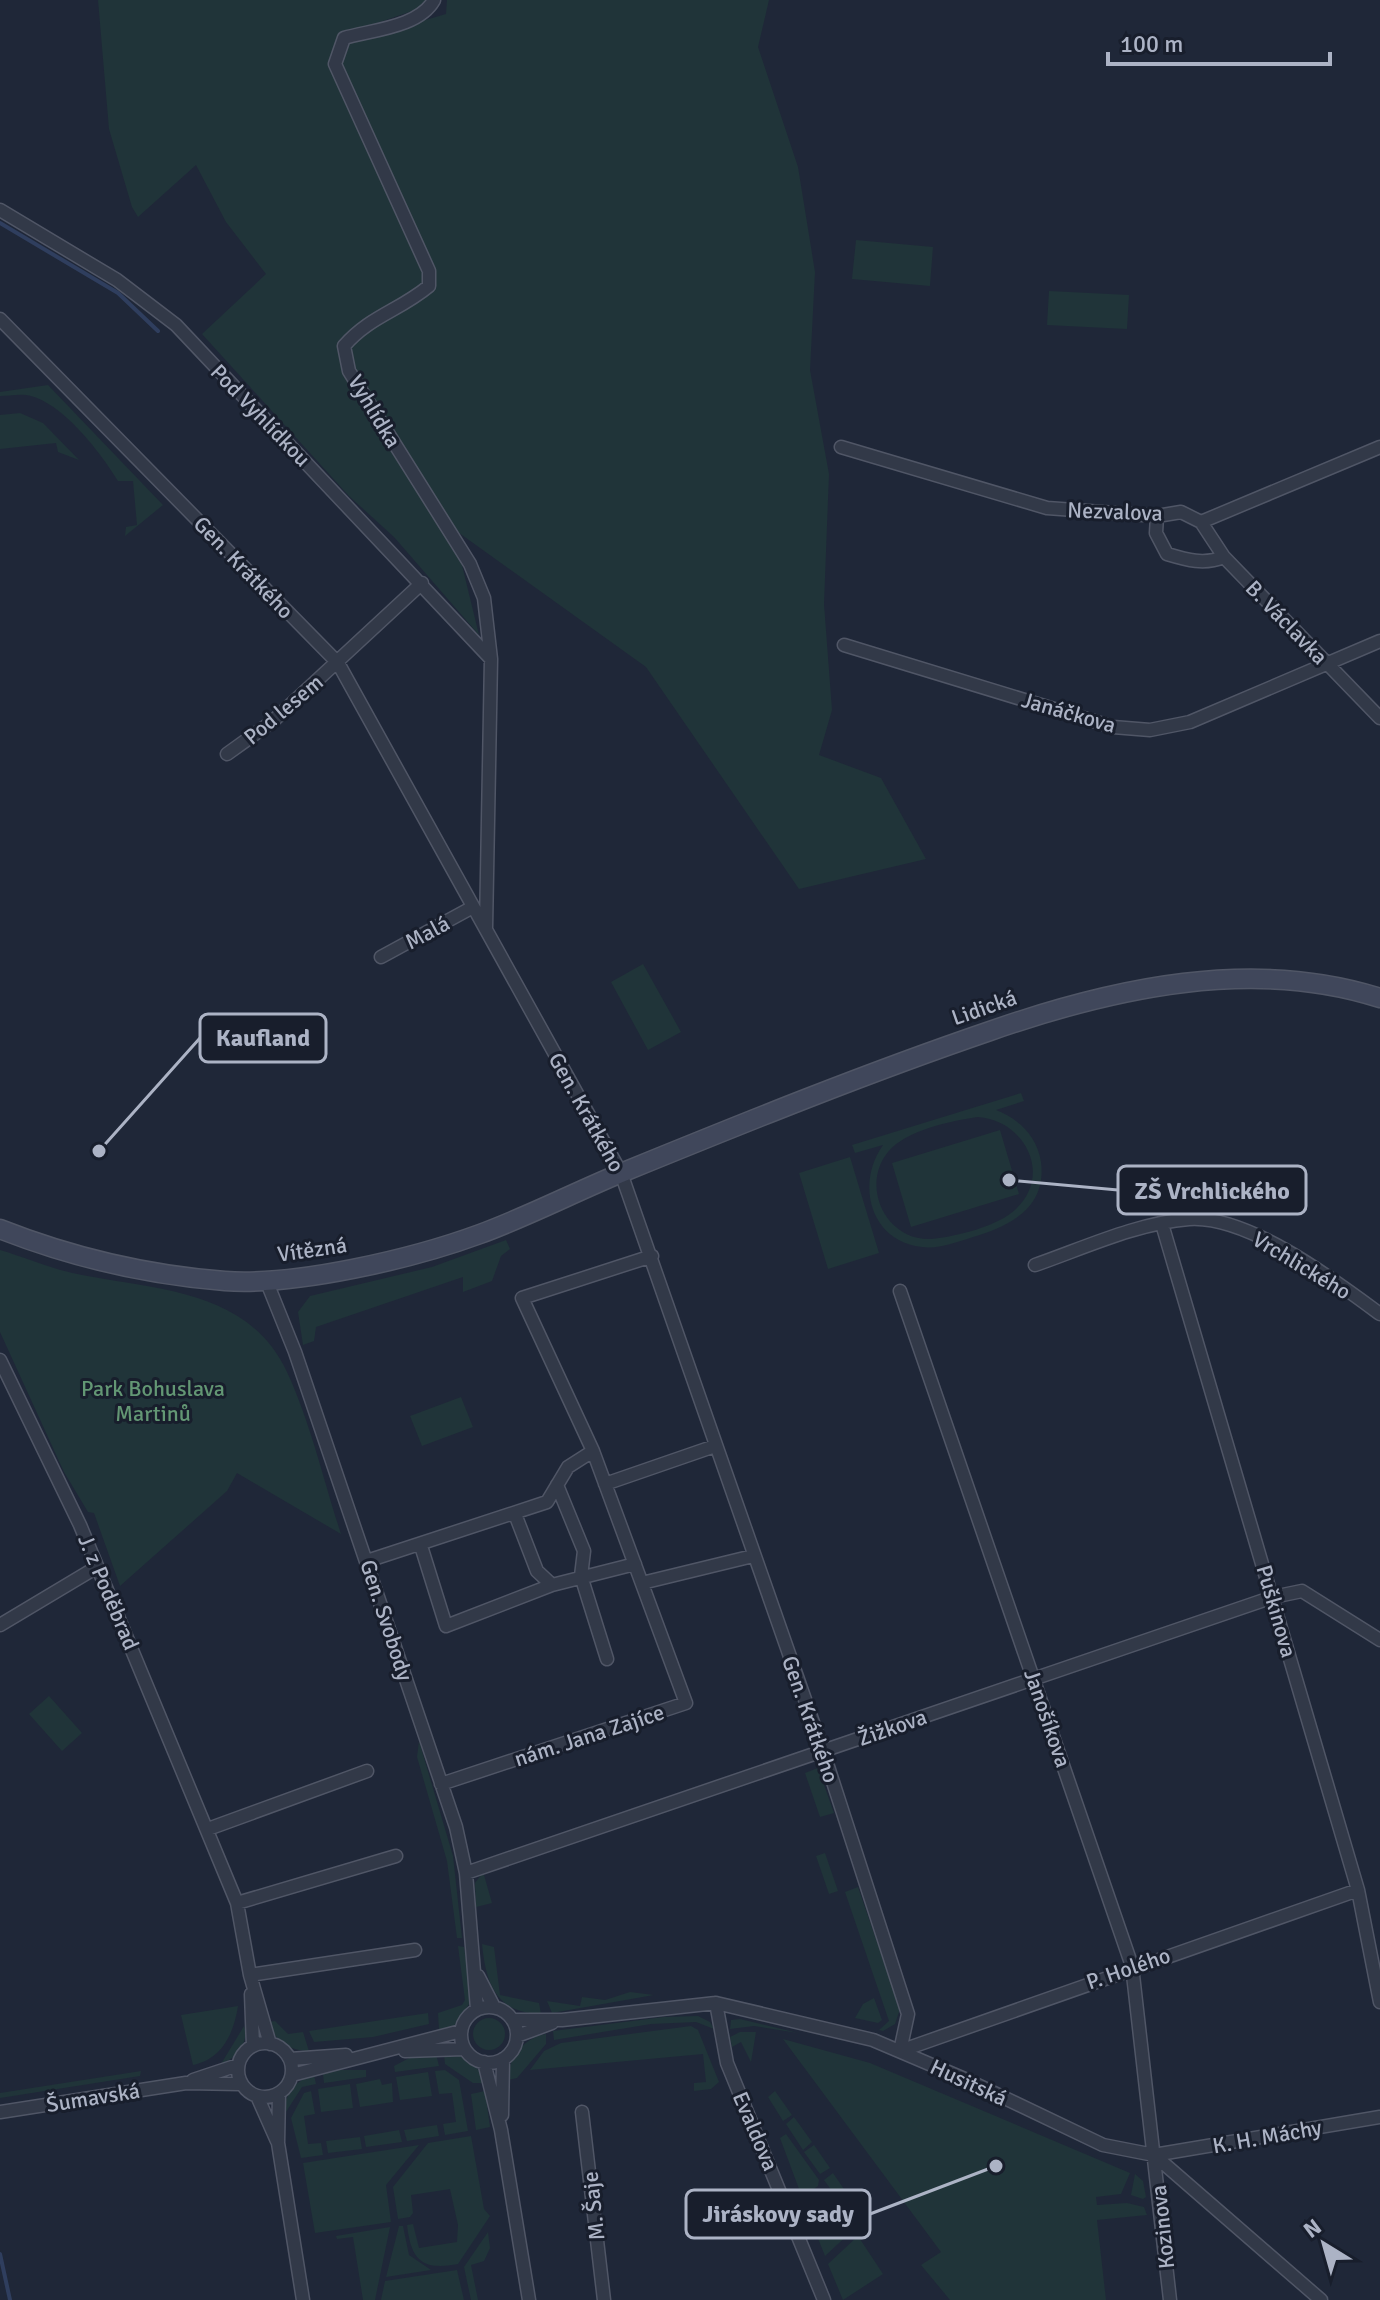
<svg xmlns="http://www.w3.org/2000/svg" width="1380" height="2300" viewBox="0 0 1380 2300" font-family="Signika,sans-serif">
<rect width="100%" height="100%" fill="#1f2738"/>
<path fill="#203439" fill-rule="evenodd" d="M 98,0 L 432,0 L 424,7 L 377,23 L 371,36 L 446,14 L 447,0 L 769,0 L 758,47 L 798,167 L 815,272 L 810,370 L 829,474 L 824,604 L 832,710 L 819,755 L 881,778 L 926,859 L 799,889 L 646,667 L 455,530 L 374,401 L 368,415 L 460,557 L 479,635 L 394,537 L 349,496 L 202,334 L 266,274 L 226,222 L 196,165 L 138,217 L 132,207 L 109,129 Z
M 856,240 L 933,247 L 930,286 L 852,279 Z
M 1049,291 L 1129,295 L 1127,329 L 1047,325 Z
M 48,385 L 163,505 L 125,536 L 126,527 L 137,525 L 133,481 L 118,481 C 101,453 61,400 26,395 C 17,394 8,396 0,396 L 0,392 Z
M 20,413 L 43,423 L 79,460 L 58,452 L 56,443 L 0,449 L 0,415 Z
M 643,964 L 681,1032 L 648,1050 L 611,982 Z
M 1021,1093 L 1024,1101 L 996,1110 C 1019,1119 1037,1136 1041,1162 C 1047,1210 1007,1227 970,1238 C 954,1243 939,1249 922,1247 C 869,1241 856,1183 883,1145 L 855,1153 L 852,1145 ZM 978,1117 C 1024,1120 1053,1174 1016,1209 C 999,1226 955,1237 931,1239 C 886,1241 860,1186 888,1152 C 906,1130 951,1121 978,1117 Z
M 1000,1130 L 1019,1194 L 911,1227 L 892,1163 Z
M 850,1157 L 879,1253 L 828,1269 L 799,1173 Z
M 506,1240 L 510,1249 L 501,1256 L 492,1281 L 463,1292 L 463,1277 L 316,1327 L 314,1341 L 303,1345 L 298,1312 L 310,1296 L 432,1267 Z
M 0,1250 C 27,1258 54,1270 82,1275 C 158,1290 249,1290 287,1372 C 310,1421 324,1482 341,1534 L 237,1473 L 227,1491 L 120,1586 L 94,1513 L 88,1512 L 64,1472 L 0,1332 Z
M 461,1397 L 473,1427 L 422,1446 L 410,1416 Z
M 49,1696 L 82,1733 L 62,1751 L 29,1714 Z
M 419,1741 L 453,1856 L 462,1938 L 457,1938 L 447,1861 L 417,1757 Z
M 818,1768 L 834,1813 L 820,1817 L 805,1773 Z
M 825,1853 L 838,1891 L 829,1894 L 816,1856 Z
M 481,1875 L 484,1875 L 492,1903 L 476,1907 L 475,1883 Z
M 858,1887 L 900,2009 L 895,2024 L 883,2031 L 879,2030 L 889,2021 L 845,1892 Z
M 482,1944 L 494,1947 L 500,1995 L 539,2003 L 541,2014 C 497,2013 486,1985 482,1944 Z
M 458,1946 L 464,1947 L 472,2000 L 454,2026 L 439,2030 L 438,2013 L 462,2005 L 465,2000 Z
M 630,1992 L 654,1995 L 552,2013 L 547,2001 L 580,2006 L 582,1997 L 605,2000 Z
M 874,1998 L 882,2020 L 878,2023 L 855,2018 L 863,2004 Z
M 238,2006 C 234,2032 223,2059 193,2065 L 181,2015 Z
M 428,2013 L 429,2024 L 373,2037 L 314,2042 L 309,2031 Z
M 698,2016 L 710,2022 L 714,2029 L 696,2022 L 651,2024 L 554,2040 L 553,2031 L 664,2017 Z
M473 2034a16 16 0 1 1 32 0a16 16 0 1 1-32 0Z
M 740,2019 L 798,2033 L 754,2026 L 730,2029 L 731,2020 Z
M 275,2021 L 288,2034 L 303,2032 L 309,2051 C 290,2051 274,2041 269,2022 Z
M 244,2026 C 250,2041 236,2059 221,2064 Z
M 691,2026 L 698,2030 L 719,2082 L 711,2089 L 694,2091 L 694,2083 L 706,2082 L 703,2054 L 530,2070 L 544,2051 L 561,2043 Z
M 740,2032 L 756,2032 L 751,2062 L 741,2042 L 732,2047 L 730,2037 Z
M 546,2034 L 546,2044 L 517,2078 L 508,2080 C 508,2059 524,2037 546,2034 Z
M 783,2039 L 870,2063 L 1130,2173 L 1121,2194 L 1096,2197 L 1097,2205 L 1127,2203 L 1144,2207 L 1147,2215 L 1097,2220 L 1106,2300 L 950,2300 L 921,2265 L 941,2252 Z
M 452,2053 C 468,2058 480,2066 484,2083 L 473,2083 L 445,2064 L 444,2054 Z
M 436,2054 L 439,2066 L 395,2072 L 394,2066 L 413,2056 Z
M 337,2070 L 366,2070 L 366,2077 L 324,2083 L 323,2074 Z
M 445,2070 L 459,2080 L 468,2131 L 445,2135 L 443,2124 L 456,2122 L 452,2093 L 439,2094 L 435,2071 Z
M 141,2071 L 140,2076 L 0,2098 L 0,2093 Z
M 428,2072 L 432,2096 L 400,2100 L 396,2077 Z
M 314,2075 L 316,2084 L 302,2087 L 284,2115 C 284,2096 294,2080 314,2075 Z
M 380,2079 L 382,2085 L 392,2083 L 393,2102 L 360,2107 L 356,2084 Z
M 350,2084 L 353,2108 L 321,2112 L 318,2089 Z
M 311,2091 L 315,2114 L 304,2116 L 308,2144 L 321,2143 L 323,2155 L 301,2158 L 291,2118 L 304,2093 Z
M 485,2091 L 490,2127 L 476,2130 L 471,2094 Z
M 775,2091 L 792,2115 L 783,2121 L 768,2097 Z
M 794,2117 L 812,2142 L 803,2150 L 786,2124 Z
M 437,2125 L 439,2136 L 407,2141 L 404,2130 Z
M 399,2130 L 402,2142 L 366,2147 L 364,2136 Z
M 786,2134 L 819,2180 L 818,2186 L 802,2197 L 780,2138 Z
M 471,2136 L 484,2209 L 490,2216 L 458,2264 C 422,2271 411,2260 407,2225 L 413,2224 L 419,2248 L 457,2242 L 458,2225 L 450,2189 L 411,2195 L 413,2213 L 410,2217 L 398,2219 L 393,2187 L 428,2143 Z
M 360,2137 L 362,2149 L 328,2153 L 326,2141 Z
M 419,2145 L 386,2185 L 391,2222 L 315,2233 L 303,2163 Z
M 814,2145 L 830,2168 L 820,2174 L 804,2152 Z
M 833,2173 L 846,2192 L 837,2198 L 824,2180 Z
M 1135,2174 L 1143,2181 L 1146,2197 L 1143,2199 L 1131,2195 Z
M 824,2189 L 853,2230 L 825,2256 L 805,2206 Z
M 399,2226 L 403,2226 L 409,2255 L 431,2270 L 386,2277 Z
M 390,2227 L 375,2300 L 363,2300 L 353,2237 L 337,2239 L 336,2236 Z
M 488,2232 L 490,2248 L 484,2261 L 471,2265 L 478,2300 L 471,2300 L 464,2267 Z
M 858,2236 L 883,2274 L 843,2300 L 828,2264 Z
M 457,2270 L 464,2300 L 381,2300 L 385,2281 Z"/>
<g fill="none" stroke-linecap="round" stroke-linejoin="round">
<path stroke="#2f3e5e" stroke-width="4" d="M 0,223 L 118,293 L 158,331
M 0,2254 L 10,2300"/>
<g stroke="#505666" stroke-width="15">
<path id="minor" d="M 434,0 C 419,27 372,30 344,38 L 335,64 L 429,271 L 429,286 C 399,311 370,316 344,346 L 349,371 L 470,564 L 484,598 L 491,659 L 486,928
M 0,210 L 117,280 L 176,325 L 491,659
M 0,319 L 338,663 L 621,1173 L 823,1751 L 908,2014 L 900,2051
M 841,447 L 1047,508 L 1157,516 L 1181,512 L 1201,522 L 1380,447
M 1157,516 L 1156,533 L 1167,554 C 1187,560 1204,565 1224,557
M 1201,522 L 1224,557 L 1380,718
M 844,645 L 1113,727 L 1150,730 L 1190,722 L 1380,641
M 227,754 L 273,721 L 422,583
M 381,957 L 473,907
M 1162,1224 L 1358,1890 L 1380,2002
M 1035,1265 C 1084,1248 1137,1223 1189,1219 C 1248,1215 1334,1280 1380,1314
M 266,1280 L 295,1352 L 456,1827 L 466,1873 L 477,2009
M 900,1291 L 1132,1966 L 1170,2300
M 0,1360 L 80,1525 L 237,1903 L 250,1975 L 270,2044
M 605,1484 L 715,1446
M 557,1485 L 584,1551 L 581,1576 L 607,1659
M 515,1514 L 537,1571 L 552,1585 L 635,1564
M 421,1546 L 446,1626 L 552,1585
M 367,1561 L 547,1502 L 568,1467 L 593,1451 L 522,1298 L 652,1256
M 642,1583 L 753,1556
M 0,1625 L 97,1567
M 441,1784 L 686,1703 L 593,1451
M 208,1829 L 367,1771
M 466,1873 L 1273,1597 L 1302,1591 L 1380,1640
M 237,1903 L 396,1856
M 250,1975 L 415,1950
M 478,1976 L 494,2007
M 251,1994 L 253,2046
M 716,2003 L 727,2063 L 824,2300
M461 2035a28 28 0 1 1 56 0a28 28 0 1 1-56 0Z
M 513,2020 L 562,2020 L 716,2003 L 873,2040 L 967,2080 L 1103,2145 L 1154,2155 L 1321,2300
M 517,2036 L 552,2023
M238 2070a27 27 0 1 1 54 0a27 27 0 1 1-54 0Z
M 405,2051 L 464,2049
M 900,2051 L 1358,1890
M 290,2059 L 346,2055
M 484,2062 L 501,2130 L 529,2300
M 292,2075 L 461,2031
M 193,2080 L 238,2065
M 279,2094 L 278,2143 L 303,2300
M 257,2096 L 277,2141
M 0,2112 L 186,2083 L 240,2084
M 582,2112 L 604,2300
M 502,2115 L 503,2059
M 1154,2155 L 1380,2117"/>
</g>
<g stroke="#505666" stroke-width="21">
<path id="secondary" d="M 0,1229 C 71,1257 148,1275 225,1281 C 296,1286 412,1259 480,1234 C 529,1216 577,1191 626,1171 C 746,1122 867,1073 990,1031 C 1113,988 1253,957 1380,998"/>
</g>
<use href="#minor" stroke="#323948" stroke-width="12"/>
<use href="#secondary" stroke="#40475b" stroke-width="18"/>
</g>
<g text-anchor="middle" stroke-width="6" stroke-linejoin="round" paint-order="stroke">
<g font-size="22" fill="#acb3c5" stroke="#181e2c">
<text transform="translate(375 411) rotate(59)" y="8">Vyhlídka</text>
<text transform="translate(261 415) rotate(46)" y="8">Pod Vyhlídkou</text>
<text transform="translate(1115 511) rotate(2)" y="8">Nezvalova</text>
<text transform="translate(244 567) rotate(46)" y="8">Gen. Krátkého</text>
<text transform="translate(1287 622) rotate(46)" y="8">B. Václavka</text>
<text transform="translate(283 709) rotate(-40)" y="8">Pod lesem</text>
<text transform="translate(1069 712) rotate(16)" y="8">Janáčkova</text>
<text transform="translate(427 932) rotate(-28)" y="8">Malá</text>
<text transform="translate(984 1007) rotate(-19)" y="8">Lidická</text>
<text transform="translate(587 1112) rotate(61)" y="8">Gen. Krátkého</text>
<text transform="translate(312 1249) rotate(-8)" y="8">Vítězná</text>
<text transform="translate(1302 1265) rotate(31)" y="8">Vrchlického</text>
<text transform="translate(109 1592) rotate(67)" y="8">J. z Poděbrad</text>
<text transform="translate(1277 1611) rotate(74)" y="8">Puškinova</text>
<text transform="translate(387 1620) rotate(72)" y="8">Gen. Svobody</text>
<text transform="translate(1048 1718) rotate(71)" y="8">Janošíkova</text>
<text transform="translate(811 1719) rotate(71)" y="8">Gen. Krátkého</text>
<text transform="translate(892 1727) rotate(-19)" y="8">Žižkova</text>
<text transform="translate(589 1735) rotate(-18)" y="8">nám. Jana Zajíce</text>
<text transform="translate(1128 1968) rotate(-19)" y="8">P. Holého</text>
<text transform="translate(969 2082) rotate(25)" y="8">Husitská</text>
<text transform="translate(93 2097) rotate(-9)" y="8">Šumavská</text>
<text transform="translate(756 2131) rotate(67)" y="8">Evaldova</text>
<text transform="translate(1267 2136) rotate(-10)" y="8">K. H. Máchy</text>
<text transform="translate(593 2206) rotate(-96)" y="8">M. Šaje</text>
<text transform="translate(1162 2227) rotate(-96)" y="8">Kozinova</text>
</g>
<g font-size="22" fill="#639774" stroke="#181e2c">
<text x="153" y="1396">Park Bohuslava<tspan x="153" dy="25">Martinů</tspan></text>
</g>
</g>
<path fill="none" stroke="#acb3c5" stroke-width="3" d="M99 1151L200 1038M1009 1180L1118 1190M996 2166L870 2214"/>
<g fill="#acb3c5" stroke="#181e2c" stroke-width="3">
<circle cx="99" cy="1151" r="8"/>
<circle cx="1009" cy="1180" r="8"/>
<circle cx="996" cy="2166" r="8"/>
</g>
<g fill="#181e2c" stroke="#acb3c5" stroke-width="3">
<rect x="200" y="1014" width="126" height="48" rx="8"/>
<rect x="1118" y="1166" width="188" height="48" rx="8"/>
<rect x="686" y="2190" width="184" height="48" rx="8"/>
</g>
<g font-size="24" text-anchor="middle" font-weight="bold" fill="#acb3c5">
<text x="263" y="1046">Kaufland</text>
<text x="1212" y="1199">ZŠ Vrchlického</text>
<text x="778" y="2222">Jiráskovy sady</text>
</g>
<g transform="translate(1324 2244) rotate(323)" stroke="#181e2c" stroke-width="6" paint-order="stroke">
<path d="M0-6L14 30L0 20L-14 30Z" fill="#acb3c5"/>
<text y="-12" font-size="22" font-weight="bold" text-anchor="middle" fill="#acb3c5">N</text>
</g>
<path d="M1108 52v12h222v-12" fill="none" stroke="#acb3c5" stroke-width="4"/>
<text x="1120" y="52" font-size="24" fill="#acb3c5" stroke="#181e2c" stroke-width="6" paint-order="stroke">100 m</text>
</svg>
